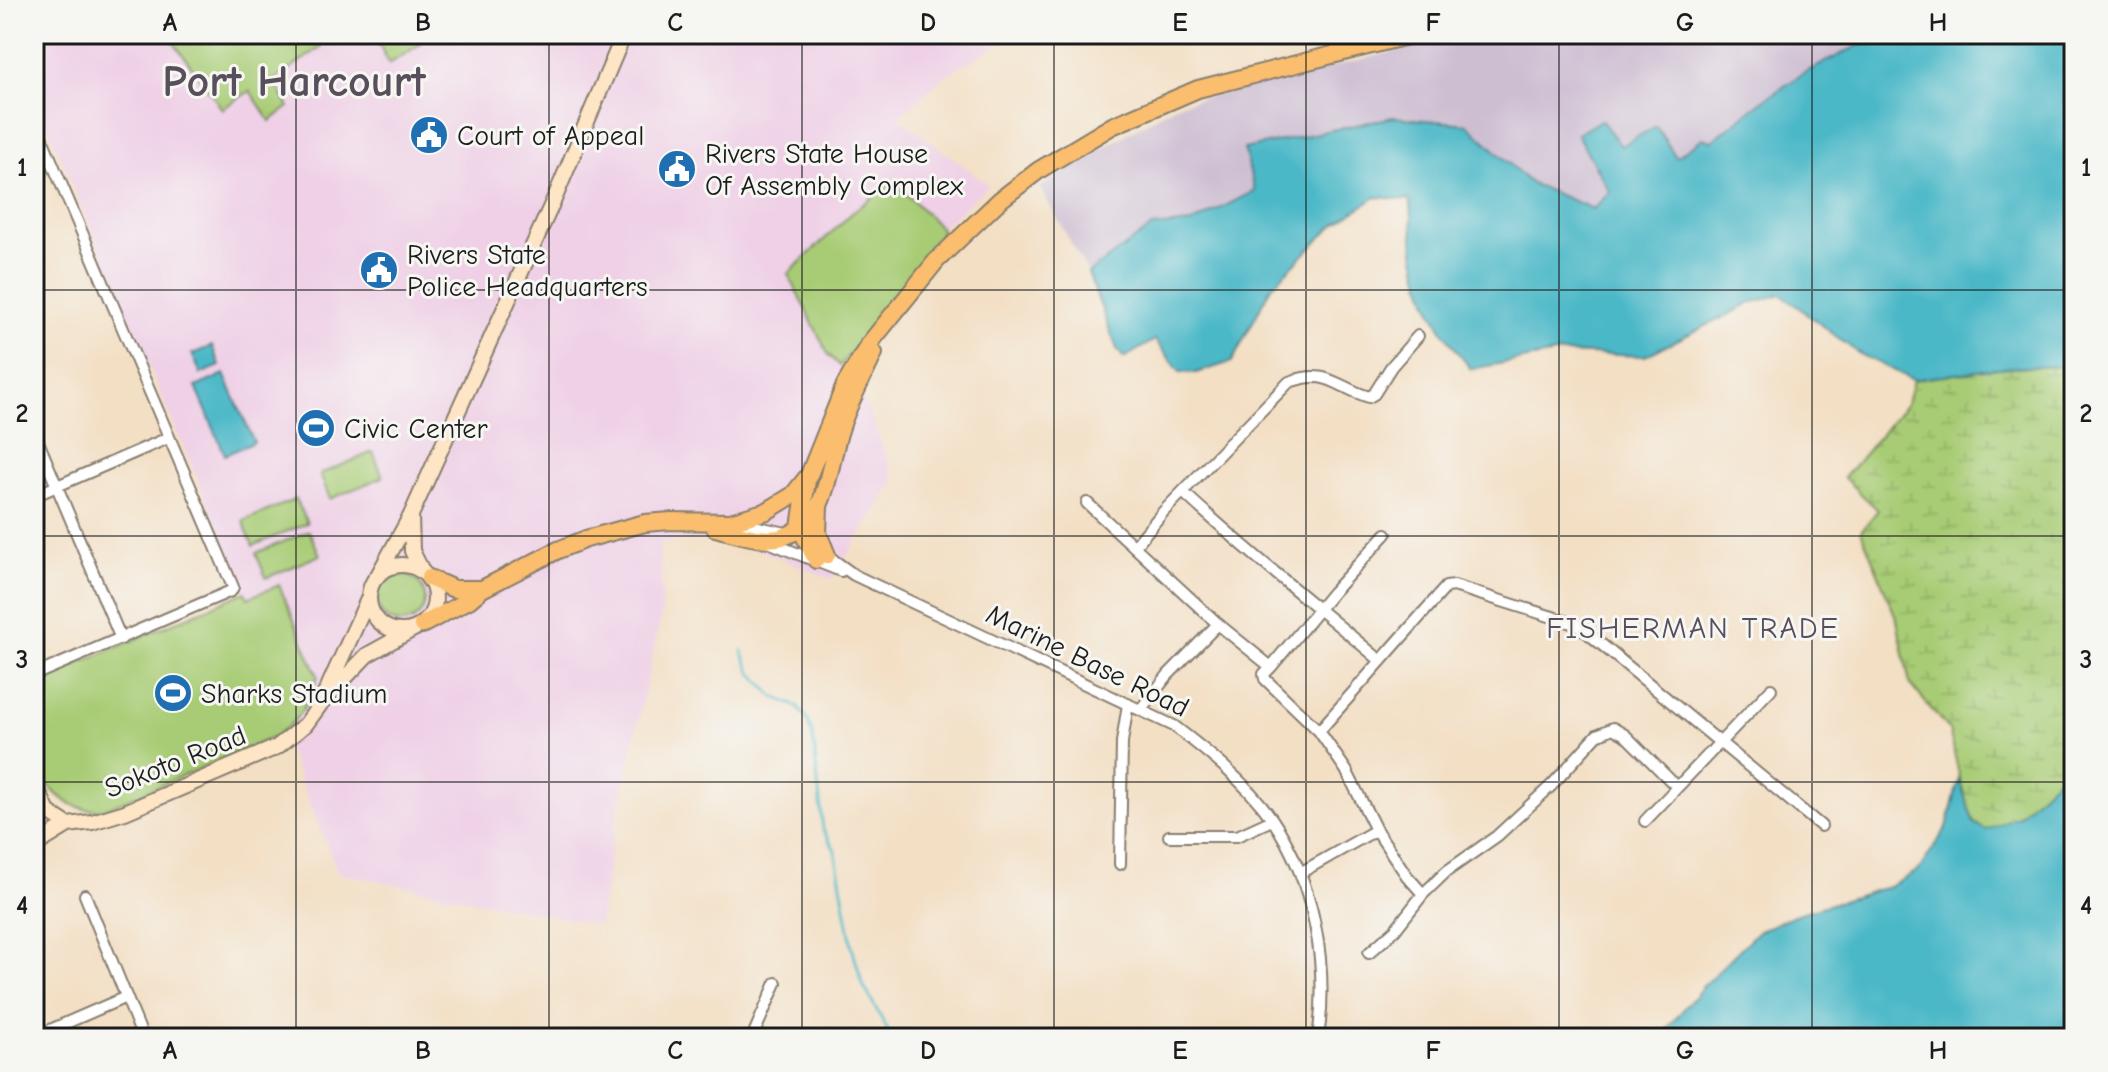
<svg xmlns="http://www.w3.org/2000/svg" width="2108" height="1072" viewBox="0 0 2108 1072" font-family="'Comic Neue',sans-serif">
<defs>
<pattern id="wetland-marsh" width="20" height="14" patternUnits="userSpaceOnUse" patternTransform="scale(2)"><rect width="20" height="14" fill="#a8cc75"/><path d="M1 5h8M5 5V1M11 12h8M15 12V8" fill="none" stroke="#90af65"/></pattern>
</defs>
<rect width="100%" height="100%" fill="#f6f6f2"/>
<filter id="ink" filterUnits="userSpaceOnUse"><feTurbulence type="fractalNoise" baseFrequency=".0125" numOctaves="2"/><feDisplacementMap in="SourceGraphic" scale="16" xChannelSelector="R" yChannelSelector="G"/><feConvolveMatrix kernelMatrix="1 2 1 2 8 2 1 2 1" color-interpolation-filters="sRGB"/></filter>
<filter id="wash" filterUnits="userSpaceOnUse"><feTurbulence type="fractalNoise" baseFrequency=".006" numOctaves="4" result="noise"/><feDisplacementMap in="SourceGraphic" scale="32" xChannelSelector="R" yChannelSelector="G"/><feGaussianBlur stdDeviation="1.8" result="paint"/><feColorMatrix in="noise" values="0 0 0 0 0 0 0 0 0 0 0 0 0 0 0 0 0 1.4 0 .05"/><feComposite in="paint" operator="in"/></filter>
<g filter="url(#wash)">
<rect width="100%" height="100%" fill="#f3dfc4"/>
<path fill="#efd0e6" d="M 34,34 L 1007,34 L 1001,43 L 947,74 L 898,117 L 989,185 L 941,228 L 939,239 L 840,366 L 868,408 L 895,481 L 832,579 L 748,546 L 698,539 L 660,543 L 662,613 L 617,816 L 599,925 L 338,873 L 281,733 L 290,727 L 278,585 L 248,599 L 42,114 L 34,117 Z"/>
<path fill="#cdbed2" d="M 1466,34 L 1881,34 L 1804,73 L 1758,104 L 1712,141 L 1703,139 L 1676,157 L 1621,146 L 1577,134 L 1610,192 L 1593,210 L 1530,183 L 1467,124 L 1245,149 L 1255,191 L 1192,223 L 1152,227 L 1088,273 L 1040,188 L 1077,163 L 1179,104 Z"/>
<path fill="#a8cc75" stroke="#627448" stroke-width="2" d="M 168,34 L 313,34 L 321,47 L 274,80 L 289,107 L 270,121 L 250,91 L 222,109 Z
M 374,34 L 416,34 L 420,44 L 389,64 Z
M 893,181 L 941,228 L 939,239 L 840,366 L 828,354 L 788,274 L 852,213 Z
M 373,452 L 383,477 L 330,499 L 320,474 Z
M 296,499 L 307,523 L 253,546 L 243,521 Z
M 309,531 L 320,555 L 266,578 L 256,553 Z
M377 599a24 24 0 1 1 48 0a24 24 0 1 1-48 0Z
M 279,585 L 318,676 C 309,703 298,723 272,738 L 105,809 C 69,814 41,788 34,752 C 30,731 34,704 34,683 L 245,592 L 248,598 Z"/>
<path fill="url(#wetland-marsh)" stroke="#627448" stroke-width="2" d="M 2067,366 L 2074,368 L 2074,754 L 2054,782 L 2018,816 L 1986,831 L 1974,823 L 1964,797 L 1949,730 L 1910,684 L 1897,620 L 1861,531 L 1878,510 L 1844,478 L 1907,403 L 1913,380 L 1998,368 Z"/>
<path fill="#4cb8c7" stroke="#346a72" stroke-width="2" d="M 1881,34 L 2074,34 L 2074,368 L 2067,366 L 1998,368 L 1913,380 L 1858,353 L 1781,294 L 1752,303 L 1645,356 L 1561,353 L 1471,369 C 1439,330 1422,301 1414,251 C 1412,234 1413,216 1410,200 L 1376,197 L 1334,225 L 1271,287 L 1232,362 L 1196,373 L 1180,372 L 1155,340 L 1124,358 L 1117,349 L 1088,273 L 1152,227 L 1192,223 L 1255,191 L 1244,149 L 1393,117 L 1467,124 L 1530,183 L 1593,209 L 1610,192 L 1577,134 L 1601,120 L 1621,146 L 1656,126 L 1676,157 L 1703,138 L 1712,141 L 1758,104 L 1804,73 Z
M 212,346 L 220,366 L 201,374 L 192,354 Z
M 224,374 L 254,442 L 225,455 L 196,387 Z
M 2074,754 L 2074,1038 L 1652,1038 L 1666,1030 L 1706,983 L 1757,932 L 1794,915 L 1891,886 L 1919,870 L 1947,827 L 1959,779 L 1974,823 L 1986,830 L 2018,816 L 2054,782 Z"/>
<g fill="none" stroke-linecap="round" stroke-linejoin="round">
<path stroke="#4cb8c7" stroke-width="3" d="M 742,651 L 751,672 L 774,697 L 796,706 L 806,717 L 813,736 L 823,830 L 835,850 L 852,947 L 862,983 L 892,1038"/>
</g>
</g>
<g filter="url(#ink)">
<g fill="none" stroke-linecap="round" stroke-linejoin="round">
<g stroke="#887e70" stroke-width="14">
<path id="street" d="M 34,120 L 233,587 L 231,591 L 34,675
M 34,432 L 121,639
M 1183,492 C 1247,552 1315,605 1381,661
M 34,496 L 168,438
M 1087,503 L 1218,624
M 739,523 L 786,533
M 766,541 L 841,571
M 1135,546 L 1163,512 L 1289,382 C 1328,368 1334,386 1369,397 L 1374,394 L 1391,367 L 1418,336
M 825,554 L 854,575 L 1174,726 C 1209,753 1246,782 1272,819 C 1314,881 1329,965 1318,1038
M 1271,667 L 1264,674 L 1265,679 L 1319,731 L 1446,587 L 1454,586 L 1578,625 L 1821,826
M 1140,710 L 1168,675 L 1218,624 L 1271,667 L 1333,592 L 1386,534
M 1319,731 L 1346,770 L 1376,830
M 1645,821 L 1771,689
M 1169,836 L 1237,836 L 1272,820
M 1120,864 L 1122,742 L 1128,704
M 1300,873 L 1376,830 L 1407,876 L 1423,894 L 1447,871 L 1497,836 L 1552,785 L 1597,735 L 1613,728 L 1625,735 L 1676,786
M 85,895 L 143,1038
M 1369,953 L 1395,930 L 1423,894
M 34,1037 L 126,997
M 752,1038 L 776,983"/>
</g>
<g stroke="#887e70" stroke-width="18">
<path id="secondary" d="M 411,516 L 412,551 L 422,571
M369 598a33 33 0 1 1 66 0a33 33 0 1 1-66 0Z
M 377,577 L 411,515 L 556,195 L 624,34
M 325,694 L 369,597
M 34,782 L 48,812 L 68,825
M 34,846 L 68,825 L 92,822 L 125,812 L 277,747 L 306,724 L 322,702 L 367,655 L 412,630"/>
</g>
<g stroke="#887e70" stroke-width="20">
<path id="primary" d="M 807,480 L 800,527 L 816,560
M 819,507 L 818,533 L 827,555
M 715,528 C 737,533 765,545 788,535 C 800,530 813,516 819,505 C 829,486 833,449 841,427 C 849,402 863,378 874,353
M 429,578 L 454,589 L 482,589
M 422,625 L 469,600 L 482,589 L 558,550 L 586,539 L 645,523 L 671,521 L 730,522 L 767,511 L 793,495 L 809,475 L 845,385 L 869,344 L 937,260 L 1000,200 L 1039,170 L 1112,126 L 1198,89 L 1415,34"/>
</g>
<use href="#street" stroke="#fff" stroke-width="10"/>
<use href="#secondary" stroke="#fde5c5" stroke-width="14"/>
<use href="#primary" stroke="#fabe6e" stroke-width="16"/>
</g>
</g>
<path fill="none" stroke="#1c1c1c" stroke-width="2" stroke-opacity="0.55" d="M 296,34 L 296,1038M 549,34 L 549,1038M 802,34 L 802,1038M 1054,34 L 1054,1038M 1306,34 L 1306,1038M 1559,34 L 1559,1038M 1812,34 L 1812,1038M 34,290 L 2074,290M 34,536 L 2074,536M 34,782 L 2074,782"/>
<defs>
<g id="civic-disc" transform="scale(2)"><circle r="9.5" fill="#1f6fb2" stroke="#f6f6f2"/><path d="M-.6-6.5H3V-4.5H.6V-3L4-1V1h2V6H-6V1h2V-1L-.6-3ZM-1.2 2.5V6h2.4V2.5Z" fill="#fff"/></g>
<g id="stadium-disc" transform="scale(2)"><circle r="9.5" fill="#1f6fb2" stroke="#f6f6f2"/><path d="M0-5a6.5 5 0 1 0 0 10a6.5 5 0 1 0 0-10ZM-3.5-1.8h7v3.6h-7Z" fill="#fff"/></g>
</defs>
<g fill-rule="evenodd">
<use href="#civic-disc" x="429" y="135"/>
<use href="#civic-disc" x="677" y="169"/>
<use href="#civic-disc" x="379" y="270"/>
<use href="#stadium-disc" x="316" y="428"/>
<use href="#stadium-disc" x="173" y="693"/>
</g>
<g text-anchor="middle" stroke-width="6" stroke-linejoin="round" paint-order="stroke">
<g font-size="28" fill="#1c1c1c" stroke="#f6f6f2" text-anchor="start">
<text x="457" y="145">Court of Appeal</text>
<text x="705" y="163">Rivers State House<tspan x="705" dy="32">Of Assembly Complex</tspan></text>
<text x="407" y="264">Rivers State<tspan x="407" dy="32">Police Headquarters</tspan></text>
<text x="344" y="438">Civic Center</text>
<text x="201" y="703">Sharks Stadium</text>
</g>
<g font-size="28" fill="#1c1c1c" stroke="#f6f6f2">
<text transform="translate(1088 660) rotate(26)" y="10">Marine Base Road</text>
<text transform="translate(175 761) rotate(-22)" y="10">Sokoto Road</text>
</g>
<g font-size="30" letter-spacing="2" fill="#594f5c" stroke="#f6f6f2">
<text x="1693" y="638">FISHERMAN TRADE</text>
</g>
<g font-size="44" font-weight="bold" fill="#594f5c" stroke="#f6f6f2">
<text x="294" y="96">Port Harcourt</text>
</g>
</g>
<rect width="2108" height="1072" fill="none" stroke="#f6f6f2" stroke-width="88"/>
<rect x="44" y="44" width="2020" height="984" fill="none" stroke="#1c1c1c" stroke-width="3"/>
<g font-size="26" text-anchor="middle" font-weight="bold" fill="#1c1c1c">
<text x="170" y="31">A</text>
<text x="423" y="31">B</text>
<text x="675" y="31">C</text>
<text x="928" y="31">D</text>
<text x="1180" y="31">E</text>
<text x="1433" y="31">F</text>
<text x="1685" y="31">G</text>
<text x="1938" y="31">H</text>
<text x="22" y="176">1</text>
<text x="2086" y="176">1</text>
<text x="22" y="422">2</text>
<text x="2086" y="422">2</text>
<text x="22" y="668">3</text>
<text x="2086" y="668">3</text>
<text x="22" y="914">4</text>
<text x="2086" y="914">4</text>
<text x="170" y="1059">A</text>
<text x="423" y="1059">B</text>
<text x="675" y="1059">C</text>
<text x="928" y="1059">D</text>
<text x="1180" y="1059">E</text>
<text x="1433" y="1059">F</text>
<text x="1685" y="1059">G</text>
<text x="1938" y="1059">H</text>
</g>
</svg>
